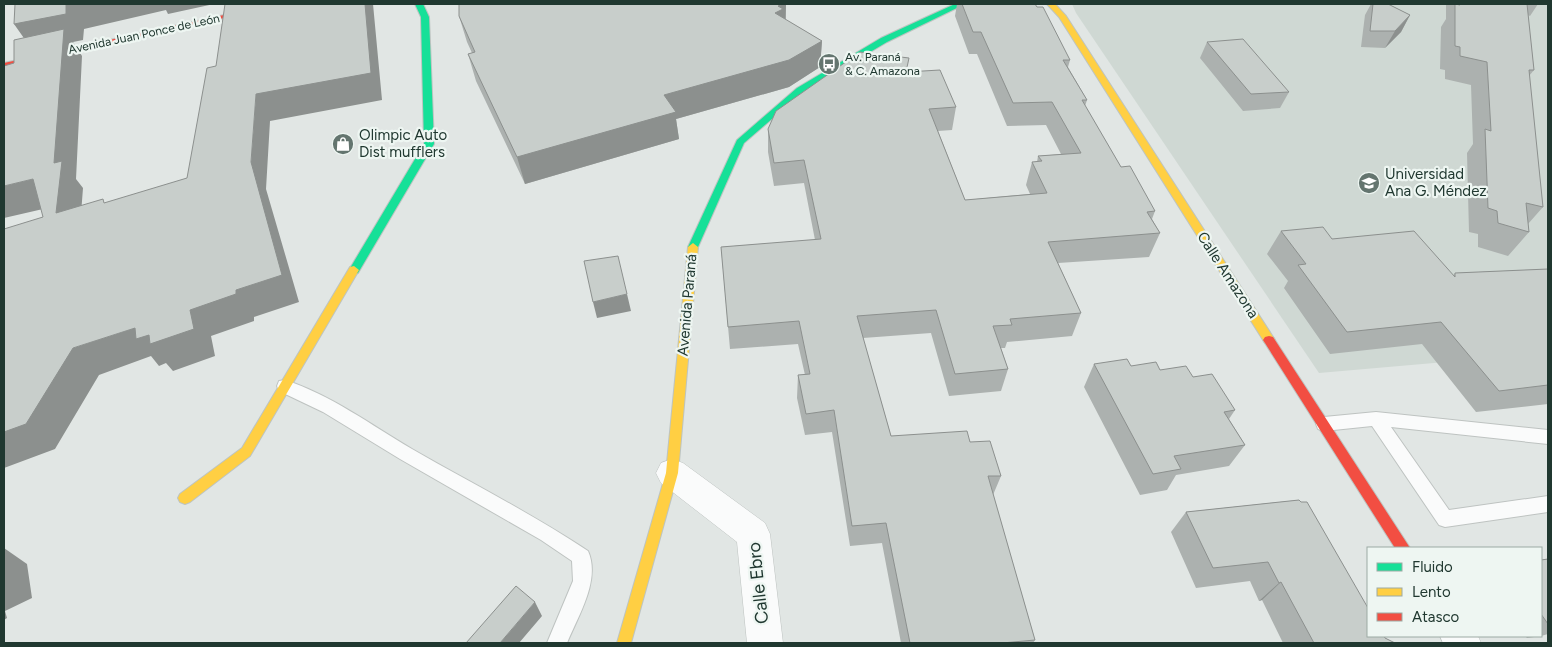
<svg xmlns="http://www.w3.org/2000/svg" width="1552" height="647" viewBox="0 0 1552 647" font-family="Figtree,sans-serif">
<rect width="100%" height="100%" fill="#e1e6e4"/>
<path fill="#cfd8d3" d="M 1072,4 L 1548,4 L 1548,353 L 1319,373 L 1076,13 Z"/>
<g fill="none" stroke-linecap="round" stroke-linejoin="round">
<g stroke="#bec3c1" stroke-width="2">
<path id="lane" d="M 285,380 C 331,395 371,425 412,449 C 471,483 531,513 588,551 C 601,580 578,616 567,643 L 547,643 L 573,581 L 572,561 L 541,540 L 400,459 L 323,412 L 279,391 L 277,386 L 279,381 Z
M 1376,412 L 1548,430 L 1548,444 L 1391,427 L 1449,510 L 1548,496 L 1548,512 L 1445,527 L 1439,525 L 1372,426 L 1324,431 L 1318,429 L 1316,424 L 1318,419 L 1324,417 Z"/>
</g>
<g stroke="#bec3c1" stroke-width="1">
<path id="street" d="M 672,459 L 683,463 L 765,523 L 770,534 L 783,643 L 747,643 L 737,542 L 661,483 L 656,473 L 661,463 Z
M 1440,636 L 1478,636 L 1481,643 L 1443,643 Z"/>
</g>
<g stroke="#bdc4c1" stroke-width="2">
<path id="fast" d="M 415,4 L 423,4 L 429,17 L 434,144 L 358,273 L 354,274 L 349,270 L 424,144 L 421,17 Z
M 955,4 L 965,4 L 887,42 L 803,92 L 744,143 L 698,247 L 697,250 L 689,250 L 688,247 L 737,140 L 797,88 L 881,38 Z"/>
</g>
<g stroke="#bdc4c1" stroke-width="2">
<path id="slow" d="M 1047,4 L 1055,4 L 1066,16 L 1273,337 L 1275,340 L 1273,343 L 1265,343 L 1059,17 Z
M 693,243 L 698,247 L 678,473 L 631,643 L 617,643 L 666,473 L 688,247 Z
M 354,266 L 359,270 L 250,456 L 190,502 L 185,504 L 180,502 L 178,498 L 180,494 L 242,448 L 350,267 Z"/>
</g>
<g stroke="#bdc4c1" stroke-width="2">
<path id="jam" d="M 274,4 L 287,4 L 4,67 L 4,63 Z
M 1269,336 L 1273,337 L 1410,548 L 1395,548 L 1265,343 L 1263,340 L 1265,337 Z"/>
</g>
<use href="#lane" fill="#fafbfb" fill-rule="evenodd"/>
<use href="#street" fill="#fafbfb" fill-rule="evenodd"/>
<use href="#fast" fill="#16e098" fill-rule="evenodd"/>
<use href="#slow" fill="#ffcf43" fill-rule="evenodd"/>
<use href="#jam" fill="#f24e42" fill-rule="evenodd"/>
</g>
<path fill="#acb1af" d="M 786,4 L 786,20 L 822,41 L 820,67 L 789,87 L 676,119 L 679,139 L 525,184 L 476,81 L 468,54 L 472,53 L 467,42 L 459,16 Z
M 957,4 L 1035,4 L 1070,60 L 1068,67 L 1087,100 L 1085,106 L 1121,167 L 1155,211 L 1152,219 L 1160,233 L 1149,257 L 1058,263 L 1081,313 L 1072,336 L 1007,342 L 1005,348 L 1001,348 L 1008,369 L 1001,391 L 949,396 L 931,333 L 863,338 L 891,436 L 970,442 L 1001,476 L 993,495 L 1035,640 L 1033,643 L 901,643 L 882,543 L 850,546 L 832,432 L 805,435 L 797,398 L 798,375 L 805,375 L 798,344 L 730,349 L 721,247 L 815,240 L 804,183 L 774,186 L 768,152 L 768,129 L 907,72 L 956,107 L 952,130 L 938,131 L 965,200 L 1030,194 L 1026,185 L 1032,162 L 1037,162 L 1038,156 L 1061,154 L 1046,125 L 1007,126 L 977,54 L 969,54 L 955,16 Z
M 1371,4 L 1388,4 L 1410,15 L 1401,32 L 1385,48 L 1361,47 L 1365,15 Z
M 1446,4 L 1538,4 L 1530,16 L 1528,15 L 1534,70 L 1529,76 L 1543,207 L 1528,224 L 1529,232 L 1508,256 L 1478,247 L 1478,234 L 1469,232 L 1467,153 L 1473,144 L 1471,85 L 1445,79 L 1445,70 L 1440,69 L 1441,27 L 1446,19 Z
M 1207,42 L 1289,92 L 1280,108 L 1243,111 L 1200,58 Z
M 1281,231 L 1332,239 L 1454,275 L 1455,273 L 1548,269 L 1548,404 L 1476,412 L 1422,344 L 1330,354 L 1284,288 L 1288,281 L 1267,254 Z
M 1094,364 L 1131,366 L 1193,377 L 1235,410 L 1229,419 L 1245,445 L 1229,466 L 1176,475 L 1167,490 L 1140,495 L 1084,387 Z
M 1299,500 L 1385,638 L 1395,643 L 1283,643 L 1262,600 L 1259,601 L 1250,581 L 1196,588 L 1171,532 L 1186,512 Z
M 1548,559 L 1548,634 L 1541,636 L 1541,560 Z
M 1525,636 L 1541,636 L 1527,638 Z"/>
<path fill="#8c908e" d="M 66,4 L 214,4 L 168,14 L 166,10 L 84,29 L 83,40 L 73,42 L 82,56 L 76,179 L 83,188 L 79,240 L 56,213 L 54,163 L 33,51 L 14,24 Z
M 365,4 L 373,4 L 382,100 L 270,121 L 266,189 L 299,302 L 254,317 L 254,321 L 211,336 L 215,356 L 173,371 L 166,363 L 159,366 L 151,356 L 99,375 L 55,449 L 4,468 L 4,432 L 73,348 L 190,310 L 236,290 L 251,162 L 256,94 Z
M 784,4 L 786,4 L 785,29 L 775,13 L 778,6 Z
M 1410,15 L 1401,32 L 1385,48 L 1395,31 Z
M 822,41 L 820,67 L 789,87 L 676,119 L 679,139 L 525,184 L 517,157 L 664,95 Z
M 33,179 L 56,206 L 4,218 L 4,186 Z
M 627,294 L 631,311 L 597,318 L 593,302 Z
M 4,548 L 27,564 L 32,598 L 5,611 L 7,618 L 4,620 Z
M 1281,582 L 1262,600 L 1259,601 L 1279,583 Z
M 535,602 L 542,616 L 519,643 L 500,643 Z"/>
<path fill="#c8cecb" stroke="#8c908e" d="M 15,4 L 66,4 L 66,14 L 14,24 Z
M 225,4 L 365,4 L 371,73 L 256,94 L 251,162 L 282,275 L 236,290 L 236,294 L 190,310 L 194,329 L 150,344 L 149,335 L 136,339 L 135,328 L 73,348 L 26,424 L 4,432 L 4,229 L 43,217 L 33,179 L 4,186 L 4,66 L 14,63 L 14,40 L 64,29 L 54,163 L 62,161 L 56,213 L 103,199 L 104,203 L 187,178 L 207,68 L 216,66 Z
M 459,4 L 784,4 L 778,6 L 783,9 L 775,13 L 822,41 L 789,60 L 664,95 L 676,112 L 517,157 L 468,54 L 475,52 L 459,16 Z
M 962,4 L 1035,4 L 1037,7 L 1043,7 L 1070,60 L 1063,60 L 1087,100 L 1082,100 L 1121,167 L 1130,166 L 1155,211 L 1147,212 L 1160,233 L 1048,242 L 1081,313 L 1010,319 L 1012,325 L 993,326 L 1008,369 L 955,374 L 936,310 L 857,316 L 891,436 L 967,431 L 970,442 L 990,441 L 1001,476 L 988,476 L 1035,640 L 1002,643 L 910,643 L 886,523 L 852,526 L 834,410 L 806,414 L 798,375 L 810,374 L 799,321 L 728,327 L 721,247 L 821,239 L 804,160 L 774,163 L 768,129 L 776,111 L 860,52 L 909,58 L 906,72 L 940,70 L 956,107 L 929,109 L 965,200 L 1047,193 L 1032,162 L 1042,161 L 1038,156 L 1081,153 L 1052,102 L 1013,103 L 981,32 L 973,32 Z
M 1373,4 L 1388,4 L 1410,15 L 1395,31 L 1370,31 Z
M 1455,4 L 1460,5 L 1460,4 L 1527,4 L 1534,70 L 1529,70 L 1543,207 L 1526,203 L 1529,232 L 1498,223 L 1497,211 L 1488,208 L 1485,129 L 1491,131 L 1487,62 L 1460,56 L 1460,47 L 1455,46 Z
M 1243,39 L 1289,92 L 1251,94 L 1207,42 Z
M 1323,227 L 1332,239 L 1414,231 L 1455,277 L 1455,273 L 1548,269 L 1548,385 L 1499,391 L 1441,322 L 1347,332 L 1298,265 L 1306,264 L 1281,231 Z
M 618,256 L 627,294 L 593,302 L 584,261 Z
M 1127,359 L 1131,366 L 1156,362 L 1160,370 L 1186,366 L 1193,377 L 1212,374 L 1235,410 L 1224,412 L 1245,445 L 1174,456 L 1181,469 L 1153,474 L 1094,364 Z
M 1299,500 L 1301,502 L 1307,502 L 1368,608 L 1368,636 L 1384,636 L 1385,638 L 1395,643 L 1314,643 L 1281,582 L 1279,583 L 1268,562 L 1213,568 L 1186,512 Z
M 1548,559 L 1548,624 L 1541,614 L 1541,560 Z
M 516,586 L 535,602 L 500,643 L 466,643 Z"/>
<defs>
<g id="bus-disc" transform="scale(1.125)"><circle r="9.5" fill="#64756f" stroke="#eef6f2"/><path d="M-5-6H5V4H4V6H2V4H-2V6H-4V4H-5ZM-3.5-4V0h7V-4ZM-3.5 1.2v1.5H-2V1.2ZM2 1.2v1.5H3.5V1.2Z" fill="#fff"/></g>
<g id="shop-disc" transform="scale(1.125)"><circle r="9.5" fill="#64756f" stroke="#eef6f2"/><path d="M-5-2.5h2.3a2.7 3.5 0 0 1 5.4 0H5L5.5 6h-11ZM-1.5-2.5h3a1.5 2.3 0 0 0-3 0Z" fill="#fff"/></g>
<g id="university-disc" transform="scale(1.125)"><circle r="9.5" fill="#64756f" stroke="#eef6f2"/><path d="M0-5L7-2L0 1L-7-2ZM-4 1L0 2.5L4 1V4Q0 6-4 4Z" fill="#fff"/></g>
</defs>
<g fill-rule="evenodd">
<use href="#bus-disc" x="829" y="64"/>
<use href="#shop-disc" x="343" y="144"/>
<use href="#university-disc" x="1369" y="183"/>
</g>
<g text-anchor="middle" stroke-width="4.5" stroke-linejoin="round" paint-order="stroke">
<g font-size="12" fill="#203830" stroke="#eef6f2">
<text transform="translate(144 34) rotate(-12)" y="4">Avenida Juan Ponce de León</text>
</g>
<g font-size="12" fill="#203830" stroke="#eef6f2" text-anchor="start">
<text x="845" y="61">Av. Paraná<tspan x="845" dy="14">&amp; C. Amazona</tspan></text>
</g>
<g font-size="15" fill="#203830" stroke="#eef6f2" text-anchor="start">
<text x="359" y="140">Olimpic Auto<tspan x="359" dy="17">Dist mufflers</tspan></text>
<text x="1385" y="179">Universidad<tspan x="1385" dy="17">Ana G. Méndez</tspan></text>
</g>
<g font-size="15" fill="#203830" stroke="#eef6f2">
<text transform="translate(1228 275) rotate(57)" y="5">Calle Amazona</text>
<text transform="translate(687 305) rotate(-85)" y="5">Avenida Paraná</text>
</g>
<g font-size="18" fill="#203830" stroke="#eef6f2">
<text transform="translate(758 583) rotate(-96)" y="6">Calle Ebro</text>
</g>
</g>
<rect width="1552" height="647" fill="none" stroke="#203830" stroke-width="10"/>
<rect x="1367" y="547" width="175" height="90" fill="#eef6f2" stroke="#9caaa4"/>
<rect x="1377" y="563" width="25" height="8" fill="#16e098" stroke="#9caaa4"/>
<text x="1412" y="572" font-size="15" fill="#203830">Fluido</text>
<rect x="1377" y="588" width="25" height="8" fill="#ffcf43" stroke="#9caaa4"/>
<text x="1412" y="597" font-size="15" fill="#203830">Lento</text>
<rect x="1377" y="613" width="25" height="8" fill="#f24e42" stroke="#9caaa4"/>
<text x="1412" y="622" font-size="15" fill="#203830">Atasco</text>
</svg>
